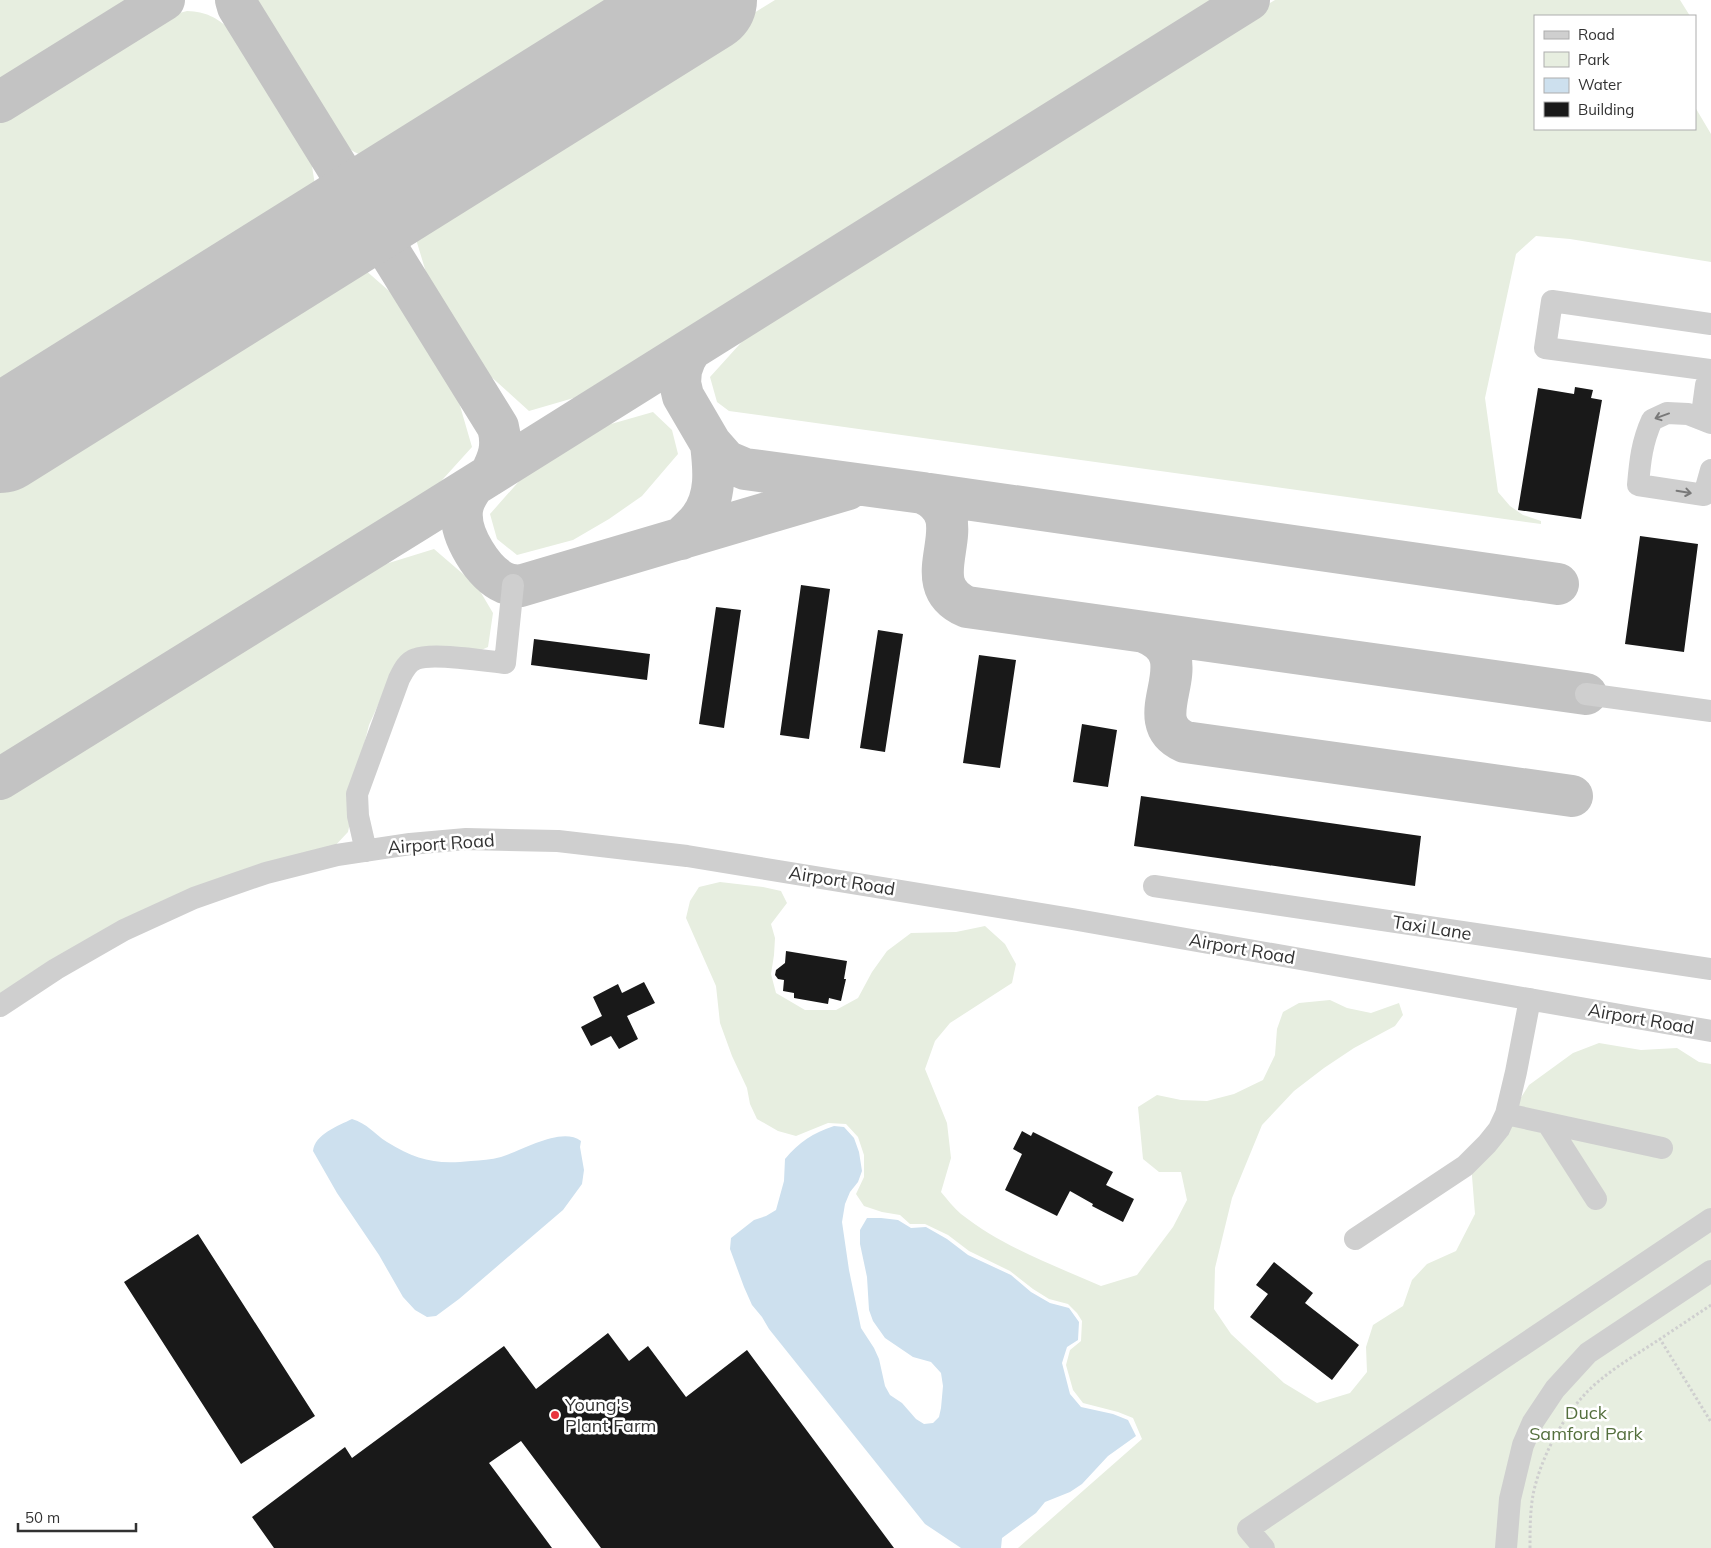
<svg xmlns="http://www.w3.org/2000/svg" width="1711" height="1548" viewBox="0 0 1711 1548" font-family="Mulish,sans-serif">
<rect width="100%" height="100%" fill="#fff"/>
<path fill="#e7eee0" d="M 0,0 L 131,0 L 0,82 Z
M 256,0 L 641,0 L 387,158 C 366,159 355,155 340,141 L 258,8 Z
M 775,0 L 1227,0 L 695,333 L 584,395 L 529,411 L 488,374 L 456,330 L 428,279 L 412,226 Z
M 1275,0 L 1680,0 L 1690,16 L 1535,16 L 1535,129 L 1695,129 L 1695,107 L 1711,134 L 1711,262 L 1570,239 L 1536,236 L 1516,254 L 1485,398 L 1498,492 L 1510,506 L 1523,515 L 1541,521 L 1541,524 L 729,411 L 717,402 L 710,377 L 748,335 L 859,259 Z
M 187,11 C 207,12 215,17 230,29 L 311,160 L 315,185 L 306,209 L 0,400 L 0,122 L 172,15 Z
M 356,262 L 396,297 L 429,344 L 456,392 L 472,447 L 434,489 L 323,564 L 36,744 L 0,764 L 0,485 Z
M 653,412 L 672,430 L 678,454 L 642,496 L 609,519 L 573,540 L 517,555 L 497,539 L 490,514 L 528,471 L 562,448 L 597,428 Z
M 434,549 L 477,586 L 493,613 L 488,647 L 477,652 L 392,674 L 369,725 L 354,784 L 352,813 L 348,832 L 332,849 L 0,994 L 0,794 L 263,630 L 379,566 Z
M 720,882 L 763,887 L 781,891 L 787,903 L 771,924 L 775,938 L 774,955 L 771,974 L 776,993 L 805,1010 L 836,1010 L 858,998 L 872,972 L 887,951 L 911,933 L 956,932 L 985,926 L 1005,944 L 1016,964 L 1012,983 L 950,1023 L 935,1041 L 925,1069 L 947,1123 L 951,1158 L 941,1192 C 947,1199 954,1208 961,1214 C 1003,1247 1053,1265 1101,1286 L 1137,1275 L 1173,1227 L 1187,1200 L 1181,1172 L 1159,1172 L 1143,1159 L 1138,1107 L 1157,1095 L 1181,1100 L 1207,1101 L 1234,1094 L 1263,1080 L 1275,1055 L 1277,1029 L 1283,1012 L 1299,1003 L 1330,1000 L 1347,1008 L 1371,1013 L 1399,1003 L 1403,1015 L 1395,1026 L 1354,1048 L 1324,1068 L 1294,1091 L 1262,1125 L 1232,1198 L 1215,1268 L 1214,1309 L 1231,1334 L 1284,1383 L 1317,1403 L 1350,1393 L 1367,1372 L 1366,1347 L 1373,1325 L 1403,1306 L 1412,1280 L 1427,1264 L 1456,1251 L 1475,1214 L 1472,1176 L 1472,1149 L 1498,1133 L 1529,1085 L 1573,1053 L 1599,1043 L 1641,1050 L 1677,1048 L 1699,1062 L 1711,1064 L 1711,1548 L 1018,1548 L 1142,1439 L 1133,1418 L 1118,1412 L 1083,1403 L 1073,1390 L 1066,1365 L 1070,1350 L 1081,1341 L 1082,1321 L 1077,1313 L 1068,1304 L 1049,1299 L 1033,1289 L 1010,1271 L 969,1251 L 948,1235 L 925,1224 L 910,1224 L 900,1215 L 882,1212 L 864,1206 L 856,1194 L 864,1177 L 864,1155 L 858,1137 L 846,1124 L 828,1123 L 796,1136 L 778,1131 L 757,1119 L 750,1104 L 747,1088 L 732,1056 L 720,1023 L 716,986 L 686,918 L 690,901 L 699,887 Z"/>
<path fill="#cde0ee" d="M 352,1119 C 368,1124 373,1133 387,1142 C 417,1160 435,1165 471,1161 C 481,1160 491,1160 501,1157 C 522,1151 561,1126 581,1141 L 580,1147 L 584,1170 L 582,1184 L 563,1210 L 459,1299 L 436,1316 L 427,1317 L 415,1310 L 403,1297 L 379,1255 L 337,1193 L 313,1151 C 315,1134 338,1126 352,1119 Z
M 834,1126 L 844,1127 L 854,1138 L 859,1152 L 862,1171 L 858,1182 L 850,1192 L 845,1204 L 842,1222 L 849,1270 L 861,1328 L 874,1348 L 879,1359 L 885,1386 L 890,1395 L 902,1403 L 916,1419 L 924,1424 L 933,1423 L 939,1417 L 941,1408 L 943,1386 L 941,1373 L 931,1362 L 913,1357 L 885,1338 L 873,1321 L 869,1310 L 867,1277 L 860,1244 L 860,1230 L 867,1218 L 881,1218 L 898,1220 L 911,1228 L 926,1227 L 947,1239 L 968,1255 L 1011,1275 L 1031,1292 L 1050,1303 L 1069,1308 L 1079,1322 L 1078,1340 L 1067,1347 L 1062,1363 L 1070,1394 L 1081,1407 L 1113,1414 L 1128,1420 L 1136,1436 L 1108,1456 L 1082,1484 L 1070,1492 L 1045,1502 L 1036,1513 L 1002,1538 L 1001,1548 L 961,1548 L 925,1524 L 769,1329 L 762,1317 L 752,1305 L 744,1287 L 730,1249 L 731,1238 L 754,1220 L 766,1216 L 776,1210 L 784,1181 L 785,1159 C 799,1142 813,1133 834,1126 Z"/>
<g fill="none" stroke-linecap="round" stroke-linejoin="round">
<path stroke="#c3c3c3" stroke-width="42" d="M 236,0 L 238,7 L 342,175 C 364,190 376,193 403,188
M 0,102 L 164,0
M 403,188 C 385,209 382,222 387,248 L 498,427 C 503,446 499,458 490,475
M 319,241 C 341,216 344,208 342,175
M 691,349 L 685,359 L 681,370 L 680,383 L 683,396 L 711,444 L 726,461 L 745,469 L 923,493 L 1558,584
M 473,486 C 468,493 463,501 462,510 C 459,535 483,573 505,583 C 510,585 515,585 520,586 L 848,489
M 923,493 C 981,519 909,582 967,607 L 1586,694
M 681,539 C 687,532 695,526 700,519 C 717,497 714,469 711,444
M 1144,632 C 1208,657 1133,719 1185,742 L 1572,796
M 0,779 L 418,520 L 1249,0"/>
<path stroke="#c3c3c3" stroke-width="106" d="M 0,440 L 704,0"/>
</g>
<path fill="#191919" d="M 1575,387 L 1593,390 L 1591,398 L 1602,400 L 1581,519 L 1518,510 L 1538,388 L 1574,394 Z
M 1640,536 L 1698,544 L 1684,652 L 1625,644 Z
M 801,585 L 830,589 L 809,739 L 780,735 Z
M 716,607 L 741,610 L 724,728 L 699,724 Z
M 878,630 L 903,634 L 885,752 L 860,748 Z
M 534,639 L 650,654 L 647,680 L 531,665 Z
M 979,655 L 1016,660 L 1000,768 L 963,763 Z
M 1082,724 L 1117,730 L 1108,787 L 1073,782 Z
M 1141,796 L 1421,836 L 1415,886 L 1134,846 Z
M 786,951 L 847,961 L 844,979 L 846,979 L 841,1001 L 829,998 L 828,1004 L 794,998 L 794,993 L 783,991 L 784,980 L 778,979 L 775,975 L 776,970 L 785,963 Z
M 644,982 L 655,1003 L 627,1016 L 638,1039 L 619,1049 L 611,1036 L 591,1046 L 581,1027 L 602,1016 L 593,997 L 618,984 L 622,993 Z
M 1022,1131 L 1031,1136 L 1033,1132 L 1113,1172 L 1106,1185 L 1134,1199 L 1123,1222 L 1092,1206 L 1093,1204 L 1070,1191 L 1057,1216 L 1005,1190 L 1022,1154 L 1013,1149 Z
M 198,1234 L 315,1416 L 241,1464 L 124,1282 Z
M 1274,1262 L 1313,1293 L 1305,1303 L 1359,1345 L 1332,1380 L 1250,1317 L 1268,1294 L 1256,1285 Z
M 608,1333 L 629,1361 L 648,1346 L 686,1397 L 747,1350 L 894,1548 L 601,1548 L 521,1441 L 489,1463 L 552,1548 L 274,1548 L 252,1517 L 345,1447 L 352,1458 L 504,1346 L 536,1389 Z"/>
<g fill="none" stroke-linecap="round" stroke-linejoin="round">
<path stroke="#cfcfcf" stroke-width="3" stroke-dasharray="2.5 2.5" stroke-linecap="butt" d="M 1711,1305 L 1660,1339 L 1711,1422
M 1530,1548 C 1530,1530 1530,1512 1533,1495 C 1540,1459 1563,1416 1588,1391 C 1609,1370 1636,1355 1660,1339"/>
<path stroke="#cfcfcf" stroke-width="22" d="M 1711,324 L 1552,301 L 1545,348 L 1711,370
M 1708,422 L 1709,415 L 1703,407 L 1706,385 L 1711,382
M 1711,423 L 1688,414 L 1667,413 L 1652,420 C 1642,442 1640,461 1638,485 L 1704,495 L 1711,470
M 1586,694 L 1711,711
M 366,851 L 358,816 L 357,794 L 399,679 C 403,671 407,662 416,659 C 432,652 486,661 505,663 L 513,585
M 1154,886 L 1711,969
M 0,1006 L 56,969 L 124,930 L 194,898 L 266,873 L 337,855 L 410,844 L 466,839 L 558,841 L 687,856 L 1072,919 L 1711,1031
M 1506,1114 L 1662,1148
M 1548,1124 L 1596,1199
M 1355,1239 L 1465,1166 L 1487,1144 L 1499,1129 L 1506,1114 L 1516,1072 L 1530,999
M 1264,1548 L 1248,1529 L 1711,1219
M 1506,1548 L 1510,1499 L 1523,1445 L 1533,1422 L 1555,1389 L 1588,1353 L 1711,1271"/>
</g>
<defs><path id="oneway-shaft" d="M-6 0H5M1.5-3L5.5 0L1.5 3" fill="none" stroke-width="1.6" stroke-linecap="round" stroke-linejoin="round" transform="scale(1.25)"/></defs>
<g stroke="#797979">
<use href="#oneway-shaft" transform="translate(1662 416) rotate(160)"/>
<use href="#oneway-shaft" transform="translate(1684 492) rotate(9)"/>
</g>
<circle fill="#e8353e" stroke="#fff" stroke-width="2" cx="555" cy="1415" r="5"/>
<g text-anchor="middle" stroke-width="5" stroke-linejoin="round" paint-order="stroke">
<g font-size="18" fill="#323232" stroke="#fff">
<text transform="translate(441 844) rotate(-4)" y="6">Airport Road</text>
<text transform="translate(842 881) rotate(9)" y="6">Airport Road</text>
<text transform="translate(1432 928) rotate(9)" y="6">Taxi Lane</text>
<text transform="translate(1242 949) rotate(10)" y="6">Airport Road</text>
<text transform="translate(1641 1019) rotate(10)" y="6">Airport Road</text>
</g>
<g font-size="18" fill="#323232" stroke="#fff" text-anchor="start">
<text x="565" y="1411">Young's<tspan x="565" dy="21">Plant Farm</tspan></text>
</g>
<g font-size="18" fill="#546f3d" stroke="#fff">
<text x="1586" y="1419">Duck<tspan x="1586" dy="21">Samford Park</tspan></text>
</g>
</g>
<rect x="1534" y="15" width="162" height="115" fill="#ffffff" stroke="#adadad"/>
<rect x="1544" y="31" width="25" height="8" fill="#cfcfcf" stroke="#adadad"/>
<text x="1578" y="40" font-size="15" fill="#323232">Road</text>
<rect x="1544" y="52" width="25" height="15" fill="#e7eee0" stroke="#adadad"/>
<text x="1578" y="65" font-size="15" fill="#323232">Park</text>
<rect x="1544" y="78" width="25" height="15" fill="#cde0ee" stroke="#adadad"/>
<text x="1578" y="90" font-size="15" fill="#323232">Water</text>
<rect x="1544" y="102" width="25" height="15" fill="#191919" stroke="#adadad"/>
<text x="1578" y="115" font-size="15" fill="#323232">Building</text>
<path d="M18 1523v8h118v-8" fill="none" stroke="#323232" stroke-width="2.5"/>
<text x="25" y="1523" font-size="15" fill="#323232" stroke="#ffffff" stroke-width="4" paint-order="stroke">50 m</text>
</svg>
